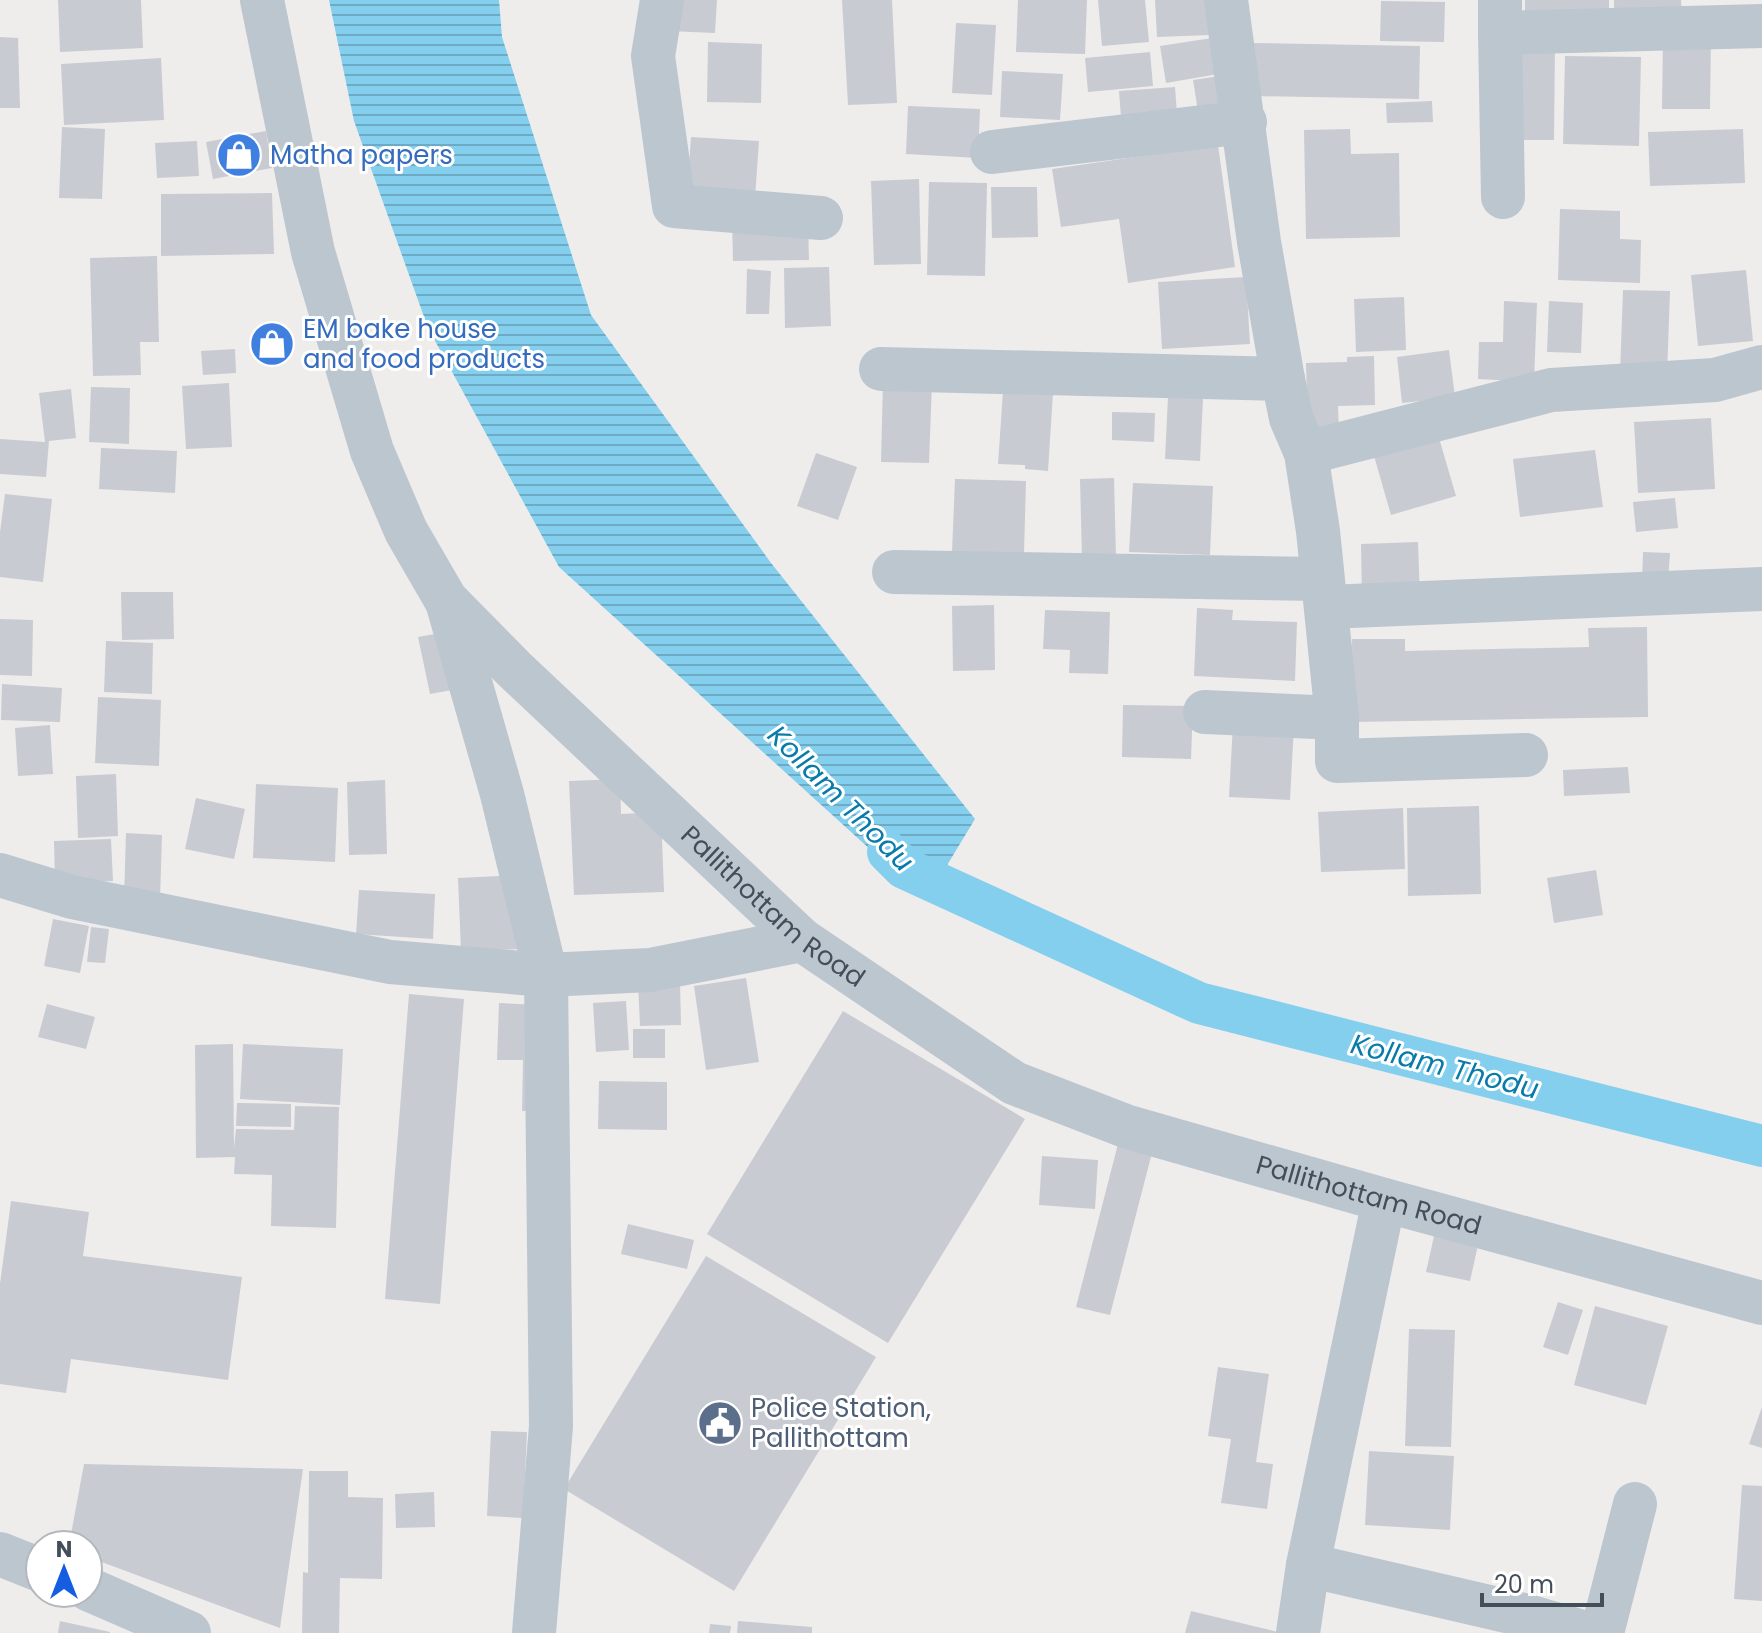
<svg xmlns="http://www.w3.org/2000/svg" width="1762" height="1633" viewBox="0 0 1762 1633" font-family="Poppins,sans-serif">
<defs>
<pattern id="water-rules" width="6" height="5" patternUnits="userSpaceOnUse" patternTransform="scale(2)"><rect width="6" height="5" fill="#84cfed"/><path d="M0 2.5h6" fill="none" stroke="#6eaac3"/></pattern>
</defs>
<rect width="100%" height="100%" fill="#efecec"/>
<path fill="url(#water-rules)" d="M 329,0 L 499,0 L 502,37 L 591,315 L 771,563 L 975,819 L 926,900 L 559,567 L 428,328 L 354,121 Z"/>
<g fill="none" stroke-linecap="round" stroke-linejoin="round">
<path stroke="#84cfed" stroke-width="42" d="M 888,852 L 904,868 L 1199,1003 L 1762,1146"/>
</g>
<path fill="#c9cbd2" d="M 58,0 L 141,0 L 143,48 L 60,52 Z
M 670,0 L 717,0 L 715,33 L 668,31 Z
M 842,0 L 892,0 L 897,103 L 848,105 Z
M 1018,0 L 1087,0 L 1085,54 L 1016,52 Z
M 1098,0 L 1145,0 L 1149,42 L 1102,46 Z
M 1155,0 L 1209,0 L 1210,35 L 1157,37 Z
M 1525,0 L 1609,0 L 1609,17 L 1525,16 Z
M 1614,0 L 1681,0 L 1682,16 L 1614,19 Z
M 1381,1 L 1445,2 L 1444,42 L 1380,41 Z
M 956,23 L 996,25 L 992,95 L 952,93 Z
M 1663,36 L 1711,37 L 1710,109 L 1662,109 Z
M 0,37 L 18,38 L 20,108 L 0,108 Z
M 1212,38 L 1218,74 L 1166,83 L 1160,46 Z
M 1514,41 L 1555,42 L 1554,140 L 1512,140 Z
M 708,42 L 762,44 L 761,103 L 707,102 Z
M 1252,43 L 1420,46 L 1419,99 L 1251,96 Z
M 1150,52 L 1153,86 L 1088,92 L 1085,58 Z
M 1565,56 L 1641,57 L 1639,146 L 1563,144 Z
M 161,58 L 164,120 L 64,125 L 61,64 Z
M 1002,71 L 1063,74 L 1060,120 L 1000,117 Z
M 1220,76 L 1227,119 L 1200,124 L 1193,80 Z
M 1175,87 L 1178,127 L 1122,131 L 1119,91 Z
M 1432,101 L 1433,122 L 1387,123 L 1386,103 Z
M 908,106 L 980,109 L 978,158 L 906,154 Z
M 62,127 L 105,129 L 102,199 L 59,198 Z
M 1350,129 L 1351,154 L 1399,153 L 1400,237 L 1306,239 L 1304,130 Z
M 1743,129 L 1745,183 L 1650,186 L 1648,132 Z
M 266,131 L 272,168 L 213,179 L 206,142 Z
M 691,137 L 759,141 L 755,198 L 687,194 Z
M 197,141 L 199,176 L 157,178 L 155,143 Z
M 1218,145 L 1235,267 L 1128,283 L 1119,219 L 1061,227 L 1052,169 Z
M 919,179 L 921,264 L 874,265 L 871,181 Z
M 929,182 L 987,183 L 985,276 L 927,275 Z
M 991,187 L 1037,187 L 1038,237 L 992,238 Z
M 272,193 L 274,254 L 161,256 L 161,194 Z
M 1560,209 L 1620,211 L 1620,239 L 1641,240 L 1640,283 L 1558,280 Z
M 808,218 L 809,260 L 733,261 L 732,219 Z
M 157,256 L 159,342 L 140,342 L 141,375 L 93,376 L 90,258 Z
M 829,267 L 831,326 L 785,328 L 784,268 Z
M 747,269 L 771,271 L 769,314 L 746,314 Z
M 1746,270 L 1753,341 L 1698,346 L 1691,275 Z
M 1246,277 L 1250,344 L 1162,349 L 1158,282 Z
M 1623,290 L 1670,291 L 1667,375 L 1620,373 Z
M 1404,297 L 1406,350 L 1356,352 L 1354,299 Z
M 1504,301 L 1537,303 L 1534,382 L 1478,379 L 1479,342 L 1503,342 Z
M 1549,301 L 1583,303 L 1581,353 L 1547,352 Z
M 235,349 L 236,373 L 203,375 L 201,351 Z
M 1449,350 L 1455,397 L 1402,403 L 1397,357 Z
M 1374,356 L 1375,405 L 1338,406 L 1339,431 L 1308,432 L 1306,363 L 1347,362 L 1347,357 Z
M 883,381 L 932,382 L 929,463 L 881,462 Z
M 229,383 L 232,447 L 186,449 L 182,386 Z
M 91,387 L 130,388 L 129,444 L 89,442 Z
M 71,389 L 76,438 L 49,441 L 46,477 L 0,474 L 0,439 L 45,442 L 39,393 Z
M 1003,391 L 1053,393 L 1048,471 L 1025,469 L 1025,465 L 998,464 Z
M 1168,397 L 1203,398 L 1200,461 L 1165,459 Z
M 1112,412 L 1155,413 L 1154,442 L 1112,440 Z
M 1711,418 L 1715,489 L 1638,493 L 1634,422 Z
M 1439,438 L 1456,496 L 1391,515 L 1374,456 Z
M 101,448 L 177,451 L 175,493 L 99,489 Z
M 1595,450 L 1603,507 L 1520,517 L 1513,459 Z
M 816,453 L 857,467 L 838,520 L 797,506 Z
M 1114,478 L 1116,558 L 1082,559 L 1080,479 Z
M 955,479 L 1026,481 L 1024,554 L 952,552 Z
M 1133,483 L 1213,486 L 1210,555 L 1129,552 Z
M 5,494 L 52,499 L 43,582 L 0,577 L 0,532 Z
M 1675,498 L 1678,528 L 1636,532 L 1633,502 Z
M 1418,542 L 1420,598 L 1362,600 L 1361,544 Z
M 1643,552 L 1670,553 L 1668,581 L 1642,581 Z
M 121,592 L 173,592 L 174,639 L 122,640 Z
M 994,605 L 995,670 L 953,671 L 952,606 Z
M 1197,608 L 1233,610 L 1232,620 L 1297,622 L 1295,681 L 1194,676 Z
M 1045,610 L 1110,612 L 1108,674 L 1069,673 L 1070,650 L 1043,649 Z
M 0,619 L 33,620 L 32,676 L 0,675 Z
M 1647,627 L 1648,717 L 1353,722 L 1352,639 L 1405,639 L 1405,651 L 1589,647 L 1588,628 Z
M 463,629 L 474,686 L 430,694 L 418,637 Z
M 106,641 L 153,643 L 152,694 L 104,692 Z
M 2,684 L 62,688 L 60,722 L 1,720 Z
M 98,697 L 161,700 L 159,766 L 95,763 Z
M 1123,705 L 1193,706 L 1191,759 L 1122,757 Z
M 1233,723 L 1294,726 L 1290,800 L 1229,797 Z
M 50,725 L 53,774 L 18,776 L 15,728 Z
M 1628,767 L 1630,793 L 1564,796 L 1563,770 Z
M 116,774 L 118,836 L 78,838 L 76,776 Z
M 620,779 L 621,814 L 661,812 L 664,892 L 574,895 L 569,781 Z
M 385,780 L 387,854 L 349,855 L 347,782 Z
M 256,784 L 338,788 L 335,862 L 253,858 Z
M 196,798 L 245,809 L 234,859 L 185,849 Z
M 1479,806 L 1481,894 L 1408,896 L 1407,808 Z
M 1403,808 L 1405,869 L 1321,872 L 1318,812 Z
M 126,833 L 162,835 L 160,900 L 124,898 Z
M 111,839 L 113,881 L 55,883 L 54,841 Z
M 1596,870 L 1603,915 L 1554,923 L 1547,878 Z
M 523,875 L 526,949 L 461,951 L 458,878 Z
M 359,890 L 435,894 L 433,939 L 356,934 Z
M 53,919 L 89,926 L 80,973 L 44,966 Z
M 91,927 L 109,929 L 105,963 L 87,962 Z
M 746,978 L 759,1062 L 706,1070 L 694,986 Z
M 680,982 L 681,1025 L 640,1026 L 638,983 Z
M 409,994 L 464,999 L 440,1304 L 385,1299 Z
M 626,1001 L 629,1050 L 596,1052 L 593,1003 Z
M 499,1003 L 540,1005 L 536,1111 L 522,1111 L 523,1060 L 497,1060 Z
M 47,1004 L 95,1017 L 86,1049 L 38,1037 Z
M 843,1011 L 1025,1119 L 888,1343 L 707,1234 Z
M 633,1029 L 665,1029 L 665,1058 L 633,1058 Z
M 233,1044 L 234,1148 L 236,1129 L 294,1130 L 295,1106 L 339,1107 L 336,1228 L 271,1226 L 272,1175 L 234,1174 L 235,1157 L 196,1158 L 195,1045 Z
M 243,1044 L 343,1049 L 340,1105 L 240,1099 Z
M 599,1081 L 667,1082 L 667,1130 L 598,1129 Z
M 237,1103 L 291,1104 L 291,1127 L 236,1126 Z
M 1119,1140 L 1153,1149 L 1110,1315 L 1076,1307 Z
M 1042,1156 L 1098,1160 L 1095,1209 L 1039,1205 Z
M 11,1201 L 89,1212 L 83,1256 L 242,1277 L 228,1380 L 71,1359 L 66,1393 L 0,1384 L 0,1284 Z
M 628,1224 L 694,1240 L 687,1269 L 621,1254 Z
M 1436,1227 L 1480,1236 L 1470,1281 L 1426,1272 Z
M 706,1256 L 876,1357 L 734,1591 L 564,1489 Z
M 1558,1302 L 1583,1310 L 1568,1355 L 1543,1347 Z
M 1595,1306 L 1668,1326 L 1646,1405 L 1574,1385 Z
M 1409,1329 L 1455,1330 L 1451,1447 L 1405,1446 Z
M 1218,1367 L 1269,1374 L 1256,1462 L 1273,1464 L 1267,1509 L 1221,1503 L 1231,1439 L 1208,1436 Z
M 1762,1407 L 1762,1448 L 1749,1444 Z
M 491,1431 L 527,1432 L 523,1518 L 487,1516 Z
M 1369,1451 L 1454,1456 L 1450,1530 L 1365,1525 Z
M 84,1464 L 303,1469 L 280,1628 L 88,1557 L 88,1545 L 69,1545 Z
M 309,1471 L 348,1471 L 348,1497 L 383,1498 L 382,1579 L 340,1578 L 339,1633 L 302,1633 L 303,1572 L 308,1573 Z
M 1742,1485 L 1762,1486 L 1762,1601 L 1734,1599 Z
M 434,1492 L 435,1527 L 396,1528 L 395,1494 Z
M 1191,1611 L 1278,1632 L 1277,1633 L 1185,1633 Z
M 60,1621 L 110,1632 L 110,1633 L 58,1633 Z
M 738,1621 L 812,1627 L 812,1633 L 737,1633 Z
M 710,1624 L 731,1626 L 730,1633 L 709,1633 Z"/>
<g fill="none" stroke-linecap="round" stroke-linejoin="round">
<g stroke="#bcc6cf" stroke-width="44">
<path id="s1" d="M 262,0 L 313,252 L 372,451 L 406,531 L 446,600 L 514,669 L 802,940 L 1014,1083 L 1128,1127 L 1384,1200 L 1762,1303"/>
<path d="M 662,0 L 653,56 L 674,206 L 821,218"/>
<path d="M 1226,0 L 1259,242 L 1283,379 L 1291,418 L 1306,453 L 1318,531 L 1337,718 L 1337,761 L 1526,755"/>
<path d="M 1500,0 L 1500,33 L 1762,26"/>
<path d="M 1500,33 L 1503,197"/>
<path d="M 992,152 L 1245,122"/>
<path d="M 881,369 L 1283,379"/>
<path d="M 1306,453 L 1551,390 L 1715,380 L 1762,367"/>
<path d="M 894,572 L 1321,579"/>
<path d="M 448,605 L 502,794 L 546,975 L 551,1426 L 534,1633"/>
<path d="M 1327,607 L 1762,589"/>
<path d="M 1205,712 L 1337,718"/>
<path d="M 0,875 L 72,897 L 390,962 L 546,975 L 650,970 L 802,940"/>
<path d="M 0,1554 L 40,1570"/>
<path d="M 1308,1565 L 1528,1616 L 1586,1633"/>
<path d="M 88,1589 L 189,1633"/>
<path d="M 1298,1633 L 1308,1565 L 1384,1200"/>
<path d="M 1602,1633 L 1635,1504"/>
</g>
</g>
<defs>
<g id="shop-disc" transform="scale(2.3)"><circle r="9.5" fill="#3f7fe0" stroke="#fff"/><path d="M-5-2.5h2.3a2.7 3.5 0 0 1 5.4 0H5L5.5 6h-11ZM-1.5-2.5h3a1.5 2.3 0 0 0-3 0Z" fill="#fff"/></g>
<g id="civic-disc" transform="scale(2.3)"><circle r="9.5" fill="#5c6f8a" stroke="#fff"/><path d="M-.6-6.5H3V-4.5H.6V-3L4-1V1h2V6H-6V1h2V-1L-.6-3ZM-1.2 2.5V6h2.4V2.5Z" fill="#fff"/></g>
</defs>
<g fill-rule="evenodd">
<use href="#shop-disc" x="239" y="155"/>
<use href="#shop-disc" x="272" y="344"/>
<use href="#civic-disc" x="720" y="1423"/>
</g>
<g text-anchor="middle" stroke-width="6" stroke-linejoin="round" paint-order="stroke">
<g font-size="26" fill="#366cbe" stroke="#fff" text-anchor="start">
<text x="270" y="164">Matha papers</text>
<text x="303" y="338">EM bake house<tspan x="303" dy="30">and food products</tspan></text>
</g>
<g font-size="26" fill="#444e5a" stroke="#fff">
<text dy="9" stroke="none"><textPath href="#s1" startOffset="1080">Pallithottam Road</textPath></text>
<text dy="9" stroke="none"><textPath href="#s1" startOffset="1752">Pallithottam Road</textPath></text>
</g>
<g font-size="26" fill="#4e5e75" stroke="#fff" text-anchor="start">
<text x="751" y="1417">Police Station,<tspan x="751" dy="30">Pallithottam</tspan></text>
</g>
<g font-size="28" font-style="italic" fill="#097ba9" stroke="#fff">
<text transform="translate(841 798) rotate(45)" y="10">Kollam Thodu</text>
<text transform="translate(1445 1066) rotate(14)" y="10">Kollam Thodu</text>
</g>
</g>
<g transform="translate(64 1569)"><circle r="38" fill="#ffffff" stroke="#b4b8bd" stroke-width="2"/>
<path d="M0-6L14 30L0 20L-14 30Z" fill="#155ee1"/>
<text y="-12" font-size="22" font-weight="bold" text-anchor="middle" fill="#444e5a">N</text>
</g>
<path d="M1482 1593v12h120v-12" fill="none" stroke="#444e5a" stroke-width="4"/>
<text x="1494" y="1593" font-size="24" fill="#444e5a" stroke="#ffffff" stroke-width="6" paint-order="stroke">20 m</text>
</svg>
